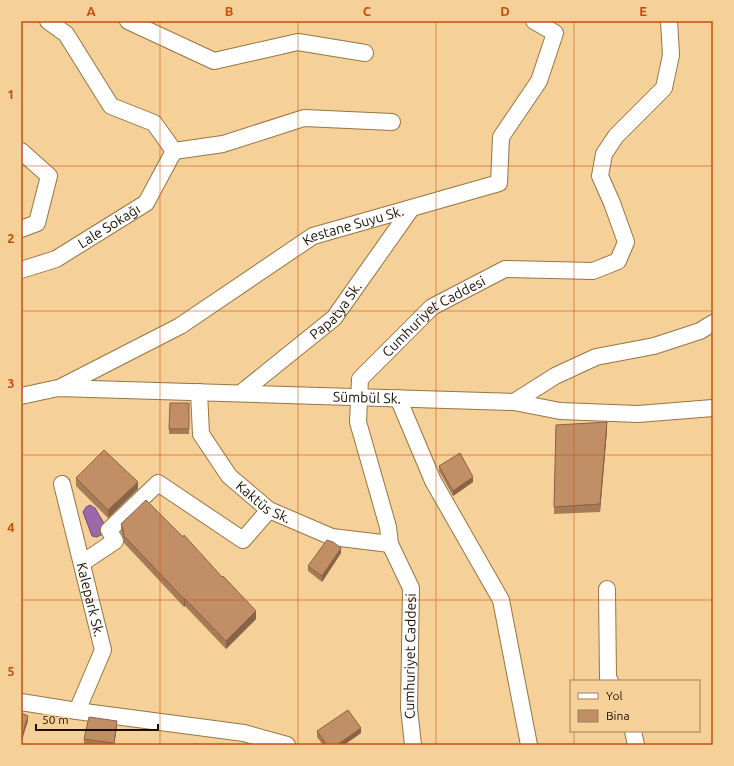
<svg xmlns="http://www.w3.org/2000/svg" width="734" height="766" viewBox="0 0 734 766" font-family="Ubuntu,sans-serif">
<rect width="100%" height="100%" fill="#f5d098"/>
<path fill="#9b69aa" stroke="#754e77" d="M 90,505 L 95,508 L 105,525 L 103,534 L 97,537 L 92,536 L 83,512 L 86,507 Z"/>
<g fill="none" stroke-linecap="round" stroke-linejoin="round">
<g stroke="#977640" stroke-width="18">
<g id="street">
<path d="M 128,21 L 214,61 L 298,42 L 365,53"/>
<path d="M 21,151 L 49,176 L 37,223 L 21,229"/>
<path d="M 174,151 L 223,144 L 304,118 L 392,122"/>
<path id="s1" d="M 21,270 L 56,259 L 146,203 L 174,151 L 154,123 L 111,106 L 66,34 L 48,21"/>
<path id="s2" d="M 59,388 L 180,326 L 313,236 L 499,183 L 501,137 L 539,81 L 555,33 L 534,21"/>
<path id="s3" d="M 199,392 L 201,434 L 229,476 L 269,510 L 332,537 L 390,544"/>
<path id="s4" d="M 241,393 L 334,318 L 411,209"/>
<path id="s5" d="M 21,396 L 58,388 L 514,402 L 560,411 L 638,414 L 713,408"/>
<path d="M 398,398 L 433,481 L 501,600 L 529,745"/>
<path d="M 514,402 L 555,376 L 596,357 L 654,346 L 700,331 L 713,323"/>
<path id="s6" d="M 62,484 L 103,650 L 77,711"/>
<path d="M 82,563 L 115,541 L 109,530 L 158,483 L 243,540 L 269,510"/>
<path d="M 607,589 L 608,678 L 610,681"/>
<path d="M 21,702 L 77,711 L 244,733 L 287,745"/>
<path d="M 633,731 L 636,745"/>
<path id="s7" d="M 413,745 L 409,708 L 411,588 L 390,544 L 388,527 L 358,422 L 360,379 L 432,307 L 505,269 L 593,271 L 618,261 L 626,242 L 612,203 L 600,176 L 604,154 L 616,136 L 664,88 L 671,55 L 669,21"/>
</g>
</g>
<use href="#street" stroke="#fff" stroke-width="16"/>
</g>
<path fill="#a77a58" d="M 189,403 L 189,434 L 169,434 L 169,429 Z
M 556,425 L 607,430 L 600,512 L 554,514 Z
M 439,466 L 473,482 L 453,496 L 439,471 Z
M 76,478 L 138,489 L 108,518 L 76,486 Z
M 121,524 L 222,577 L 256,619 L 226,649 L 185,606 L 184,607 L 124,543 L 123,537 L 121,532 Z
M 341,553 L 322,582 L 308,571 L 308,566 Z
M 117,726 L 114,745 L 94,745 L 84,744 L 84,739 Z
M 317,731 L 361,733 L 344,745 L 323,745 L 317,737 Z"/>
<path fill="#886347" d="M 607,422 L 607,430 L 600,512 L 600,504 Z
M 473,477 L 473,482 L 453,496 L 453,491 Z
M 138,482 L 138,489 L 108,518 L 108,510 Z
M 341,548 L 341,553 L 322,582 L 322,576 Z
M 184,599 L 185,599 L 185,606 L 184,607 Z
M 256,611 L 256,619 L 226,649 L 226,641 Z
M 28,716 L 28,721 L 22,740 L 22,735 Z
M 117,721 L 117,726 L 114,745 L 114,743 Z
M 361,728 L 361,733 L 344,745 L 337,745 Z"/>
<path fill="#c28e66" stroke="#886347" d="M 170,403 L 189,403 L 189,429 L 169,429 Z
M 607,422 L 600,504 L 554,507 L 556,425 Z
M 104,450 L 138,482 L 108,510 L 76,478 Z
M 460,453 L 473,477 L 453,491 L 439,466 Z
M 146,500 L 183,537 L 184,535 L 222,577 L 223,576 L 256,611 L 226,641 L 185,599 L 184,599 L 124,536 L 123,529 L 121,524 Z
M 327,540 L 333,542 L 341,548 L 322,576 L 308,566 Z
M 348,710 L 361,728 L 337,745 L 327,745 L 317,731 Z
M 21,713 L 28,716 L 22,735 L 21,735 Z
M 89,717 L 117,721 L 114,743 L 84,739 Z"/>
<path fill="none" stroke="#c94e0a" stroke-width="1" stroke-opacity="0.55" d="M 160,21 L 160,745M 298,21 L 298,745M 436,21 L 436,745M 574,21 L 574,681M 21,166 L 713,166M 21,311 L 713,311M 21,455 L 713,455M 21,600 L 713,600M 574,731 L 574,745"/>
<g text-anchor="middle" stroke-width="4" stroke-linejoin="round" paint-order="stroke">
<g font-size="14" fill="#1b0e00" stroke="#f5d098">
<text dy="5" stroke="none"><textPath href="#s1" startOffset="99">Lale Sokağı</textPath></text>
<text dy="5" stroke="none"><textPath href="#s2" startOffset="338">Kestane Suyu Sk.</textPath></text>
<text dy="5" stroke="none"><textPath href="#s4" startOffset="126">Papatya Sk.</textPath></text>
<text dy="5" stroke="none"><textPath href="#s7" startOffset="473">Cumhuriyet Caddesi</textPath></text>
<text dy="5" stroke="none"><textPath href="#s5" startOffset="347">Sümbül Sk.</textPath></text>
<text dy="5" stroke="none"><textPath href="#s3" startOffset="136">Kaktüs Sk.</textPath></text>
<text dy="5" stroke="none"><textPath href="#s6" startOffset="119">Kalepark Sk.</textPath></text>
<text dy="5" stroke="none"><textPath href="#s7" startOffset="89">Cumhuriyet Caddesi</textPath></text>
</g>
</g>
<rect width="734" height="766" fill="none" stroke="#f5d098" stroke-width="44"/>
<rect x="570" y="680" width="130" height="52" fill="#f5d098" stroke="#9e825b"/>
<rect x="578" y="693" width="20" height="6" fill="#ffffff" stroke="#9e825b"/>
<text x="606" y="700" font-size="12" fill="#1b0e00">Yol</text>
<rect x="578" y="710" width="20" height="12" fill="#c28e66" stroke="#9e825b"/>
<text x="606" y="720" font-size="12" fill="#1b0e00">Bina</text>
<path d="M36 724v6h122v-6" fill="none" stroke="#1b0e00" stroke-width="2"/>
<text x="42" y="724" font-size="12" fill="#1b0e00" stroke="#f5d098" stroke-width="3" paint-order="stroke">50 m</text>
<rect x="22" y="22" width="690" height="722" fill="none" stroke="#c94e0a" stroke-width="1.5"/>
<g font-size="13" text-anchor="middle" font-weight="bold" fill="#c94e0a">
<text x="91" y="16">A</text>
<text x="229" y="16">B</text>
<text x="367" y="16">C</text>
<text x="505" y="16">D</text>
<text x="643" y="16">E</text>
<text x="11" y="99">1</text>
<text x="11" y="243">2</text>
<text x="11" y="388">3</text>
<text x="11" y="532">4</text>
<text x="11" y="676">5</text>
</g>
</svg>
